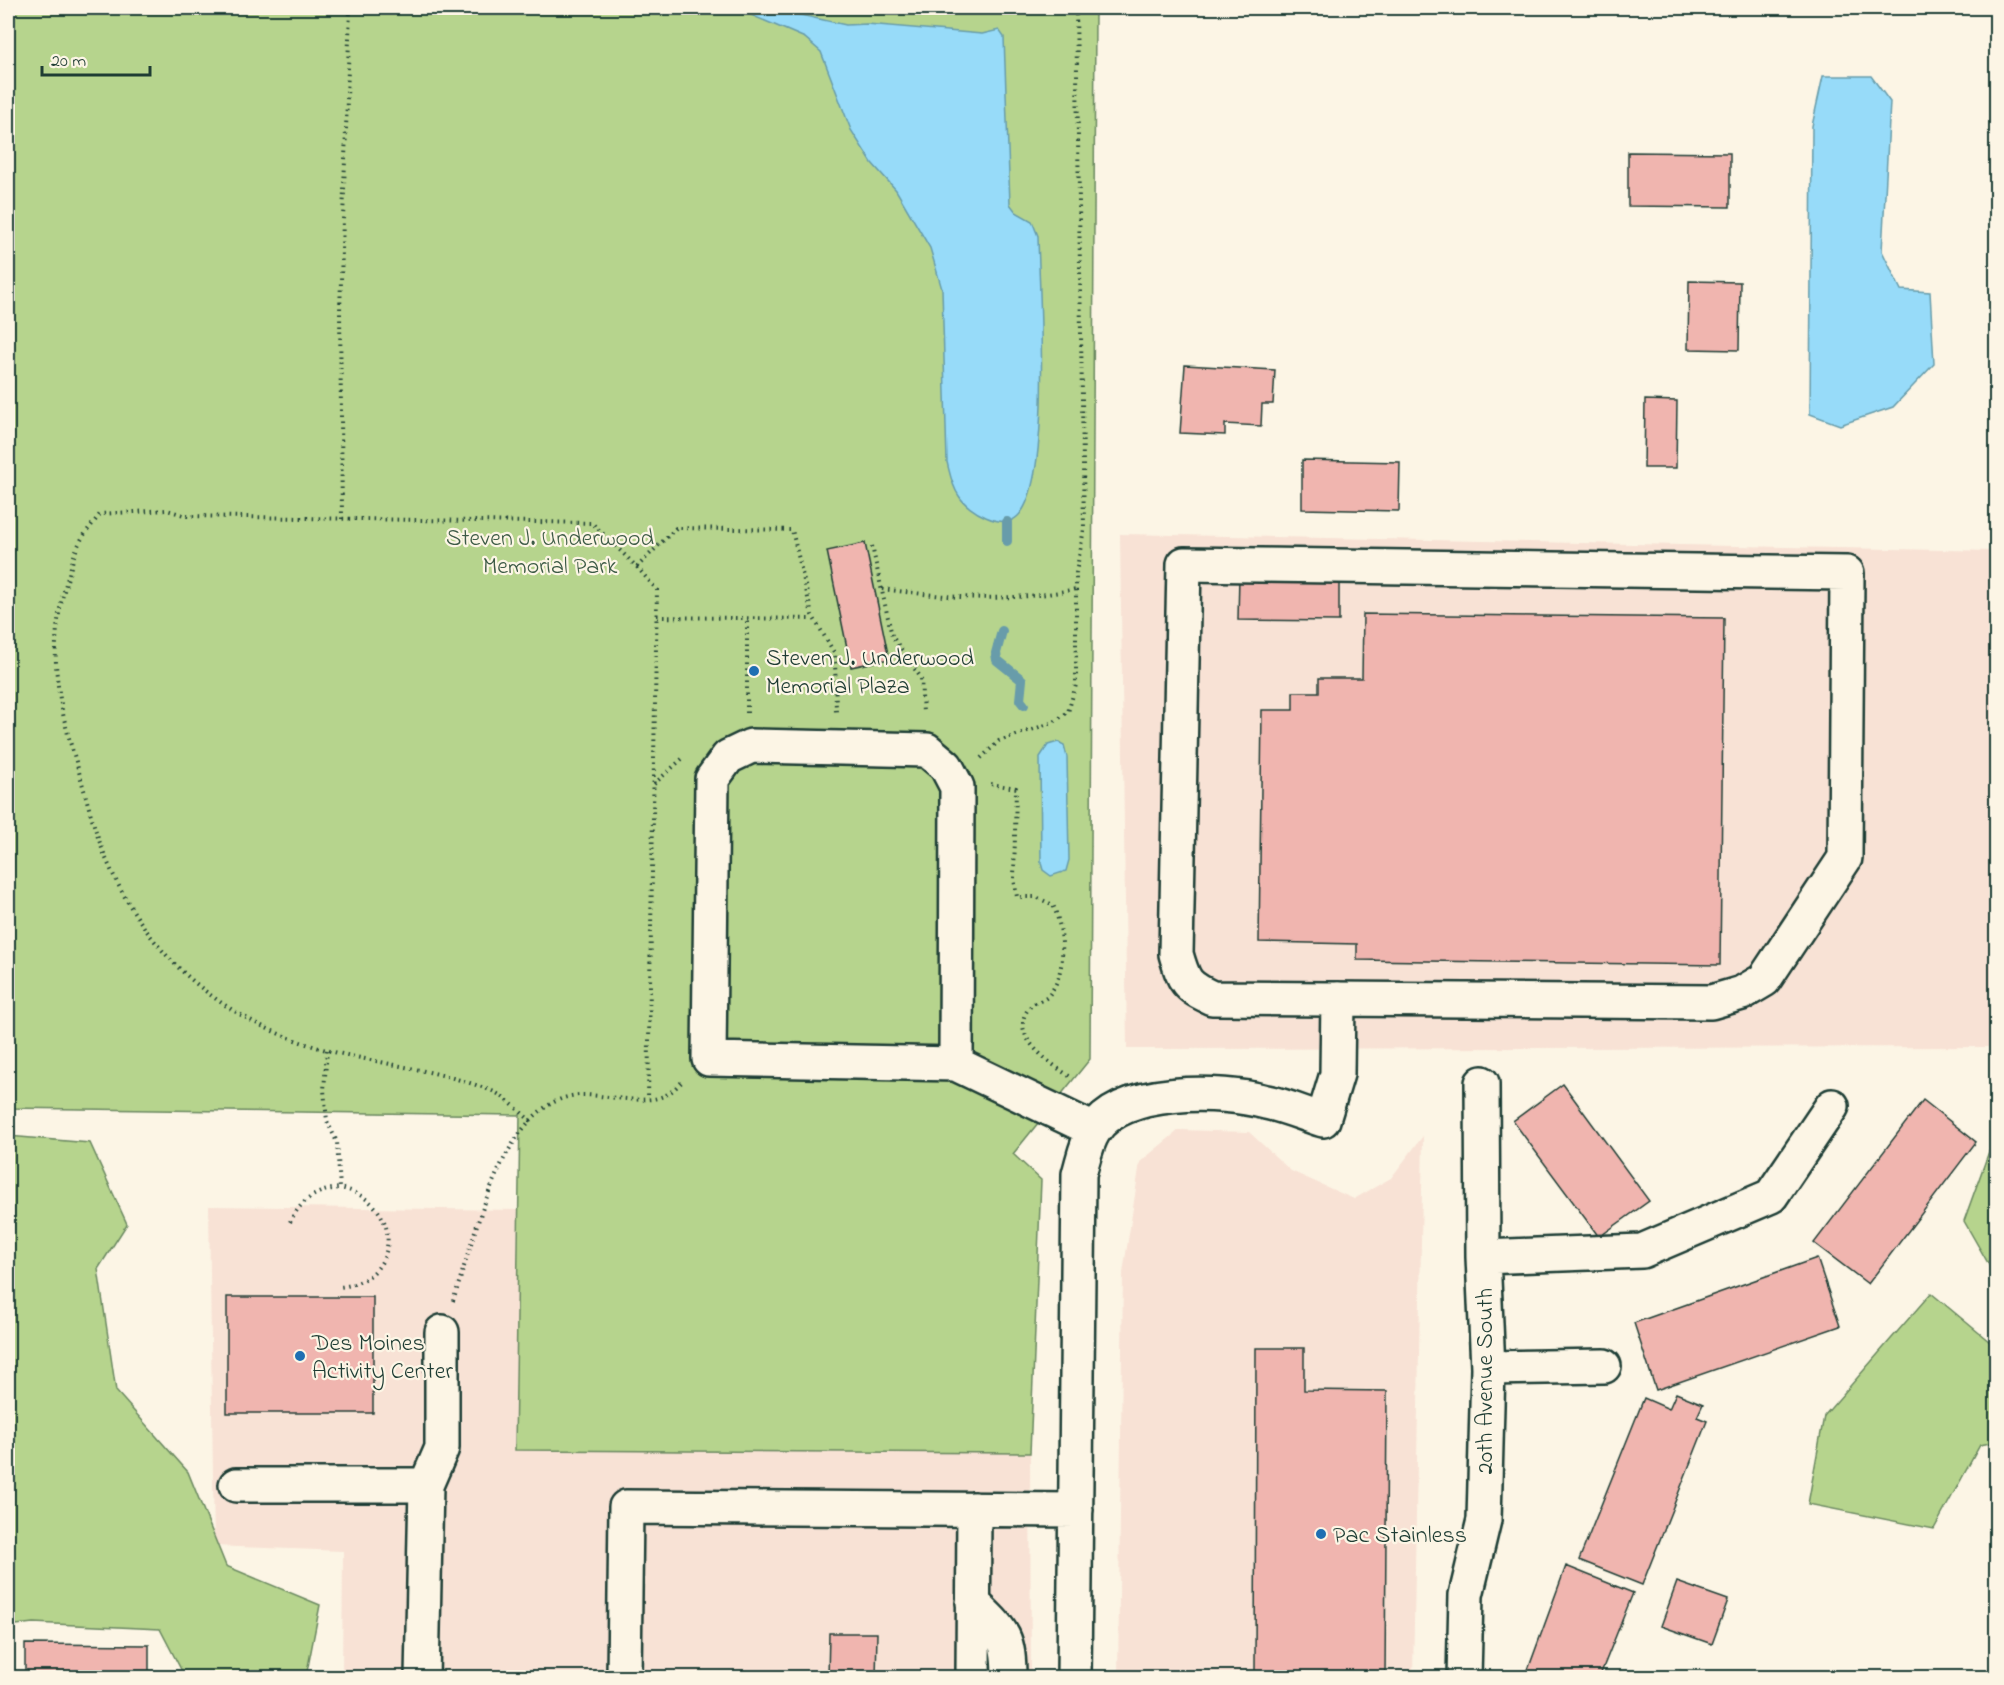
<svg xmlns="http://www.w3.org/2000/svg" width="2004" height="1685" viewBox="0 0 2004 1685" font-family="'Indie Flower',sans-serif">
<rect width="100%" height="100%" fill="#fcf5e5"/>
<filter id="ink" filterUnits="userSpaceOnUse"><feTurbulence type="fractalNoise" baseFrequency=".0167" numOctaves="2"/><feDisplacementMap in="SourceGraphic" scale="12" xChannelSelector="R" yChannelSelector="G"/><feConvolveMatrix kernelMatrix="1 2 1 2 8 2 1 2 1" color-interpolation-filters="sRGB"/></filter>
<g filter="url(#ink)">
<path fill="#f8e2d5" d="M 1120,534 L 1996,551 L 1996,1047 L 1127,1049 Z
M 1179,1130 L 1249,1132 L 1291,1171 L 1354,1199 L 1391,1178 L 1423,1136 L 1413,1677 L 1118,1678 L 1123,1273 L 1140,1162 Z
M 209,1206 L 518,1210 L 516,1450 L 1030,1453 L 1031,1677 L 342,1677 L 343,1551 L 214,1546 Z"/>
<path fill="#b6d48d" stroke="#6a8860" stroke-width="1.5" d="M 8,8 L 1095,8 L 1090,1059 L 1013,1154 L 1041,1180 L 1030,1453 L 515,1450 L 520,1115 L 8,1108 Z
M 1996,1132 L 1996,1277 L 1964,1221 Z
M 8,1136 L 90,1143 L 127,1224 L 98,1269 L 116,1391 L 188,1472 L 226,1566 L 320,1605 L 306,1677 L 185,1677 L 160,1629 L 33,1623 L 8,1626 Z
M 1931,1293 L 1996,1347 L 1996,1442 L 1980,1445 L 1934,1529 L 1808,1504 L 1824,1416 Z"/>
<path fill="#97dbf9" stroke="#679caa" stroke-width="1.5" d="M 725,8 L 769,8 L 846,25 L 867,24 L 982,34 L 999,30 L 1004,37 L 1010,204 L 1016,212 L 1032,221 L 1038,236 C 1039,290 1053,481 1018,516 C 1003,531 968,511 959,496 C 952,486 950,474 947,462 L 942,289 L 930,248 L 896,190 L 872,163 L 851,130 L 821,52 L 805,38 L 744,12 Z
M 1823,76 L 1871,76 L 1890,102 L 1882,251 L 1901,290 L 1930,292 L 1934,364 L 1893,407 L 1840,425 L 1810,414 L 1812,126 Z
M 1058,742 L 1064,745 L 1067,757 L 1069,860 L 1066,871 L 1051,876 L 1043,870 L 1041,863 L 1040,757 L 1048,745 Z"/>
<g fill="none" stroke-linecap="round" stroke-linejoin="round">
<path stroke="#679caa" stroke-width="10" d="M 1007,522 L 1007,541
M 1002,631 L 996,653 L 997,660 L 1022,680 L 1020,700 L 1024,705"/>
</g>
<path fill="#f0b5af" stroke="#1f3d34" stroke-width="1.5" d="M 1628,152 L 1730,153 L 1730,207 L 1628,206 Z
M 1689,281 L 1740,282 L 1739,350 L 1688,349 Z
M 1185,365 L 1275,370 L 1273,404 L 1262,404 L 1261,426 L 1225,424 L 1225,435 L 1180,433 Z
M 1645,400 L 1677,401 L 1676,468 L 1644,468 Z
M 1302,460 L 1400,462 L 1399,511 L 1302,509 Z
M 865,543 L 889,659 L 851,667 L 827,551 Z
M 1239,576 L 1339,577 L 1339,621 L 1238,620 Z
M 1363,614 L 1724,618 L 1720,965 L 1357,960 L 1357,944 L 1259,942 L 1262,710 L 1293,710 L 1293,692 L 1319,692 L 1319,678 L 1362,678 Z
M 1563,1084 L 1649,1201 L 1599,1237 L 1513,1121 Z
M 1923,1100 L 1976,1142 L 1868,1284 L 1814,1243 Z
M 1817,1258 L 1840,1326 L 1656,1390 L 1634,1323 Z
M 227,1297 L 373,1297 L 373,1413 L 227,1413 Z
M 1256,1348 L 1304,1348 L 1304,1390 L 1387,1391 L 1385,1678 L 1255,1678 Z
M 1676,1393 L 1703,1404 L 1697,1417 L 1707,1421 L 1642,1585 L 1579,1560 L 1644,1398 L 1669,1409 Z
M 1566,1566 L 1633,1593 L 1599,1678 L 1525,1678 Z
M 1677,1582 L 1728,1600 L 1712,1644 L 1661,1626 Z
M 829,1633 L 877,1633 L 876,1678 L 828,1678 Z
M 25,1644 L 149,1645 L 149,1678 L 25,1678 Z"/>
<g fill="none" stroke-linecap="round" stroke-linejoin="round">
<g stroke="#1f3d34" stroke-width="38">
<path id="minor" d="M 1184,564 L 1847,573 L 1845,858 L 1764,980 L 1742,993 L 1711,1002 L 1212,998 C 1186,986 1184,982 1176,954 Z
M 956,1064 L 957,787 L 946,766 L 927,750 L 751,746 L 728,757 L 712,779 L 709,1059 L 956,1064 L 1094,1130
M 1483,1257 L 1642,1251 L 1771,1196 L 1832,1106
M 1488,1368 L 1604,1366
M 236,1485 L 426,1485 L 422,1678
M 426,1485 L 442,1448 L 442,1332
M 973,1603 C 1003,1632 1009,1635 1009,1678
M 624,1678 L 626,1507 L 1076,1510
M 973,1678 L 974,1509
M 1074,1678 L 1079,1174 C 1083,1161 1086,1143 1094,1131 C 1121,1087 1222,1090 1266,1102 C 1286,1106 1304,1114 1323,1120 L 1337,1074 L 1338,999
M 1464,1678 L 1466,1595 L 1484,1520 L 1488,1368 L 1483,1257 L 1482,1083"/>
</g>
<path stroke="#1f3d34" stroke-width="4" stroke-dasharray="1.5 4.5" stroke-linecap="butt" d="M 1039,8 L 1074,11
M 342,519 L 340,311 L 350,8
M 872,546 L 892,636 L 921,678 L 923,713
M 637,567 L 657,590 L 648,1098
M 882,589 C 950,598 1008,603 1076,589
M 657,617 L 813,619
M 747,713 L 747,619
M 981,758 L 999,741 L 1054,722 L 1068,712 L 1076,685 L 1076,573 L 1084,529 L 1076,8
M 654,784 L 682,759
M 991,784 L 1016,788 L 1014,879 L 1017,897 L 1036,897 L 1053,905 C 1064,930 1068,971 1049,995 C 1045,1001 1035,1001 1030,1007 C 1005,1035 1053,1065 1072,1078
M 327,1050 L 324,1090 L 327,1121 L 337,1142 L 340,1188 C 404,1201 403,1280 340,1287
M 531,1121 C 519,1111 506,1097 492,1091 C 448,1073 397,1066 351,1056 C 235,1031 151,967 105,856 C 91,822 84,786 73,752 C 54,688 48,638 69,574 C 72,564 74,553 79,544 C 84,533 93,524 100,514 L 167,510 L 187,516 L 592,523 L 637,567 L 676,528 L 792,530 L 812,615 L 835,654 L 836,715
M 290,1222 C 301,1200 316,1190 340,1188
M 453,1301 C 474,1242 502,1099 580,1095 C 603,1094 645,1106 666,1095 C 672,1092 678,1085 683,1081"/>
<use href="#minor" stroke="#fcf5e5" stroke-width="33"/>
</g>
</g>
<g fill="#1f6fb2" stroke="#fcf5e5" stroke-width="2">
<circle cx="754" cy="671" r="6"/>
<circle cx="300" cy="1356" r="6"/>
<circle cx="1321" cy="1534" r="6"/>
</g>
<g text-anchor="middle" stroke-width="4.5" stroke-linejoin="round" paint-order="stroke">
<g font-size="24" fill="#3d5b46" stroke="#fcf5e5">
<text x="550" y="545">Steven J. Underwood<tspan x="550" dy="28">Memorial Park</tspan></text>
</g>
<g font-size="24" fill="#1f3d34" stroke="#fcf5e5" text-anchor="start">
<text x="766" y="665">Steven J. Underwood<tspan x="766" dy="28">Memorial Plaza</tspan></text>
<text x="312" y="1350">Des Moines<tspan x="312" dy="28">Activity Center</tspan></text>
<text x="1333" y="1542">Pac Stainless</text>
</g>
<g font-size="24" fill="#1f3d34" stroke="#fcf5e5">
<text transform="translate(1484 1381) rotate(-90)" y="8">20th Avenue South</text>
</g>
</g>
<rect width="2004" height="1685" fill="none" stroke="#fcf5e5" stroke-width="30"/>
<rect x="15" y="15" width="1974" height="1655" fill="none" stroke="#1f3d34" stroke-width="2" filter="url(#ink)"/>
<path d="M42 66v9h108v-9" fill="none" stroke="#1f3d34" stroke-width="3"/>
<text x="51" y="66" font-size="18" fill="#1f3d34" stroke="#fcf5e5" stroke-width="4.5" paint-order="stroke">20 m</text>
</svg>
